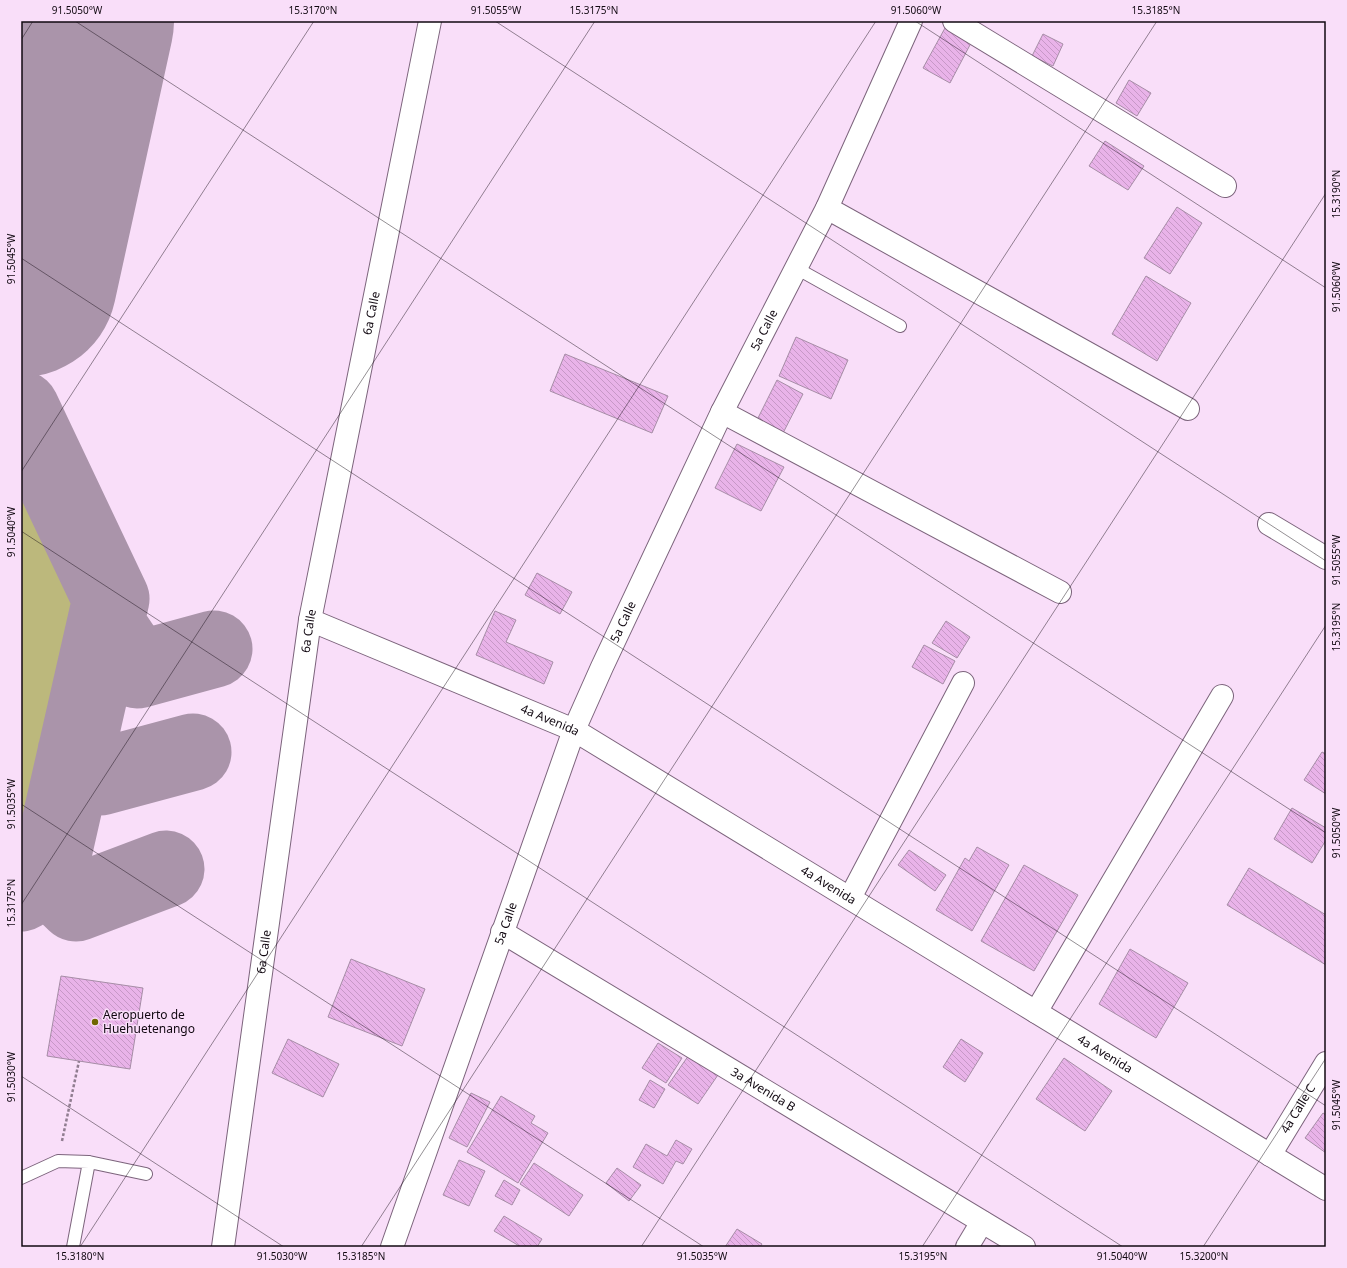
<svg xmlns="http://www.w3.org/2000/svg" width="1347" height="1268" viewBox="0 0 1347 1268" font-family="'Noto Sans',sans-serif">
<defs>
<pattern id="building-back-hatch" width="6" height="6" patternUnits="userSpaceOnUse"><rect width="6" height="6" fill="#e9b3e9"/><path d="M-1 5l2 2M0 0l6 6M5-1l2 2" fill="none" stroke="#c798c7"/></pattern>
</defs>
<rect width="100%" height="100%" fill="#f9def9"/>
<path fill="#bcb87c" d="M 21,502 L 30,503 L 42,511 L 56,527 L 74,560 L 80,589 L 32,800 L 21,826 Z"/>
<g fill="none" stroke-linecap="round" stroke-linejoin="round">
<path stroke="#aa94aa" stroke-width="77" d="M 21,409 L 111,599 L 48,876 L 21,893
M 106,624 L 137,670 L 214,649
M 76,752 L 100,777 L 193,752
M 48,876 L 76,903 L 166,869"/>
<path stroke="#aa94aa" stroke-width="192" d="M 21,281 L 78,21"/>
</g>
<path fill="url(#building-back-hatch)" stroke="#a68da6" d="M 945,28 L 971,43 L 950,83 L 923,68 Z
M 1043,34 L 1063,44 L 1053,66 L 1032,56 Z
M 1129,80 L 1151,93 L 1137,116 L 1116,103 Z
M 1105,141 L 1144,166 L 1128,190 L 1089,166 Z
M 1177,207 L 1202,223 L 1170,274 L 1144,258 Z
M 1146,276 L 1191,303 L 1157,361 L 1112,334 Z
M 796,337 L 848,360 L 831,399 L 779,376 Z
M 565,354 L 668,396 L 652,433 L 550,391 Z
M 777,380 L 803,394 L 780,439 L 754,426 Z
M 737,444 L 784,467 L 761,511 L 715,488 Z
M 537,573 L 572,592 L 560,614 L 525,595 Z
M 495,611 L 516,620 L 506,642 L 553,662 L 544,684 L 476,655 Z
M 946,621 L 970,637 L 957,658 L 932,643 Z
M 924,645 L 955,661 L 943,684 L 912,667 Z
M 1322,752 L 1326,754 L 1326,794 L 1304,780 Z
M 1292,808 L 1326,828 L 1326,840 L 1312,863 L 1274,839 Z
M 977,847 L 1009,865 L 972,931 L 936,910 L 965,858 L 969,861 Z
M 909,850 L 946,875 L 935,891 L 898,865 Z
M 1024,865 L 1078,895 L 1034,971 L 981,941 Z
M 1249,868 L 1326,915 L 1326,965 L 1227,905 Z
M 1130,949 L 1188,983 L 1156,1038 L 1099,1004 Z
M 351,959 L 425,989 L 402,1046 L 328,1017 Z
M 61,976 L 143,988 L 130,1069 L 47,1056 Z
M 288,1039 L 339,1064 L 323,1097 L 272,1073 Z
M 961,1039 L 983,1053 L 965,1082 L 943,1067 Z
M 658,1043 L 682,1058 L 666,1083 L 642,1068 Z
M 691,1052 L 720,1072 L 698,1104 L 668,1085 Z
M 1064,1058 L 1112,1091 L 1085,1131 L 1036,1099 Z
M 650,1080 L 665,1089 L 654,1108 L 639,1100 Z
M 471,1093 L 490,1102 L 467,1147 L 449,1138 Z
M 501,1096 L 535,1116 L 531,1123 L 548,1133 L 518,1183 L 467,1152 Z
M 1323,1113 L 1326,1115 L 1326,1153 L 1305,1138 Z
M 676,1140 L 692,1149 L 683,1164 L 676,1161 L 663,1184 L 633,1167 L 646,1144 L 667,1156 Z
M 459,1160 L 485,1171 L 469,1206 L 443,1195 Z
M 534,1163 L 583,1195 L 569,1216 L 520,1184 Z
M 617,1168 L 641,1185 L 629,1201 L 606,1183 Z
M 504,1180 L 520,1190 L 512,1205 L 495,1196 Z
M 504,1216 L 542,1239 L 537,1247 L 521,1247 L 494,1231 Z
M 737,1229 L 762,1244 L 760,1247 L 725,1247 Z"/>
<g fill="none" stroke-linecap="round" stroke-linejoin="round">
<g stroke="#7c647c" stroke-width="14">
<path id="lane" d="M 796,268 L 900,326
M 21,1178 L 58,1161 L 89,1162 L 146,1174
M 73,1247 L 89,1162"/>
</g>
<g stroke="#7c647c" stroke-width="24">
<g id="street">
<path d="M 954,21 L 1225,186"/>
<path d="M 827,208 L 1188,409"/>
<path d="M 722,412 L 1060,592"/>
<path d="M 1269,524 L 1326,558"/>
<path id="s1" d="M 310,620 L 574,730 L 1326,1189"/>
<path d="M 850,898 L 963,683"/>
<path id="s2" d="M 502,932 L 1024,1247"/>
<path d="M 1036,1012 L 1222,696"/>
<path id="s3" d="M 1270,1155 L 1326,1063"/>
<path d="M 967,1247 L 982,1222"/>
</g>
</g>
<g stroke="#7c647c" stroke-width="24">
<g id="secondary">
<path id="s4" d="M 223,1247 L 310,620 L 430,21"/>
<path id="s5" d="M 392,1247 L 574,730 L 602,667 L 722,412 L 827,208 L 911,21"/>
</g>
</g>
<path stroke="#907d90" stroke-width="2.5" stroke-dasharray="3 2" stroke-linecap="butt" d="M 62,1141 L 79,1061"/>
<use href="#lane" stroke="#fff" stroke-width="12"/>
<use href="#street" stroke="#fff" stroke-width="22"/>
<use href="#secondary" stroke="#fff" stroke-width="22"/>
</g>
<path fill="none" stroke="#110811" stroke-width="1" stroke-opacity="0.45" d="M 75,21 L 1326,833M 495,21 L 1326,561M 915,21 L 1326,288M 21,40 L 33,21M 21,258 L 1326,1106M 21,472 L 314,21M 21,531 L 1123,1247M 21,804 L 704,1247M 21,905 L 595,21M 21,1076 L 284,1247M 80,1247 L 876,21M 361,1247 L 1157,21M 641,1247 L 1326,193M 922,1247 L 1326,625M 1203,1247 L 1326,1058"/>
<circle fill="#6f6700" stroke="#f9def9" stroke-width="1.5" cx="95" cy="1022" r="4"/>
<g text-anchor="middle" stroke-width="3" stroke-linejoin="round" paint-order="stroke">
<g font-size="12" fill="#110811" stroke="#f9def9">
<text dy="4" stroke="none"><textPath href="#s4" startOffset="946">6a Calle</textPath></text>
<text dy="4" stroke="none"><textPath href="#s5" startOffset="991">5a Calle</textPath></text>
<text dy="4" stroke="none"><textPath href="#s5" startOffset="667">5a Calle</textPath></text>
<text dy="4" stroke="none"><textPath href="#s4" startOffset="622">6a Calle</textPath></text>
<text dy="4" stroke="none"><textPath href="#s1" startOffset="260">4a Avenida</textPath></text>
<text dy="4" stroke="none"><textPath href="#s1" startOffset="584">4a Avenida</textPath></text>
<text dy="4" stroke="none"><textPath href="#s5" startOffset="343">5a Calle</textPath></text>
<text dy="4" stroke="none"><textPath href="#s4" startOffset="298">6a Calle</textPath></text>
<text dy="4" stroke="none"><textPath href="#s1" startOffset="908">4a Avenida</textPath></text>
<text dy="4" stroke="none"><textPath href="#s2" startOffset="305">3a Avenida B</textPath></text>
<text dy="4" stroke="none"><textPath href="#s3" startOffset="54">4a Calle C</textPath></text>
</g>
<g font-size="12" fill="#110811" stroke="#f9def9" text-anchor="start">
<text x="103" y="1019">Aeropuerto de<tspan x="103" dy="14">Huehuetenango</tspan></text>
</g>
</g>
<rect width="1347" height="1268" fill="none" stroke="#f9def9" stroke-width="44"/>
<rect x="22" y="22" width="1303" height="1224" fill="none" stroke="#110811" stroke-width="1.5"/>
<g font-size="10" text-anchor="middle" fill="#110811">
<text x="77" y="14">91.5050°W</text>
<text x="313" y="14">15.3170°N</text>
<text x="496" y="14">91.5055°W</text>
<text x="594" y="14">15.3175°N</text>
<text x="916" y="14">91.5060°W</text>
<text x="1156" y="14">15.3185°N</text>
<text transform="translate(1336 194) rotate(-90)" y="4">15.3190°N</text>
<text transform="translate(11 259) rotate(-90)" y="4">91.5045°W</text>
<text transform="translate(1336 287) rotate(-90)" y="4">91.5060°W</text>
<text transform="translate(11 532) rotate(-90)" y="4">91.5040°W</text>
<text transform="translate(1336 560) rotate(-90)" y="4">91.5055°W</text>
<text transform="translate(1336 627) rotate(-90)" y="4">15.3195°N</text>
<text transform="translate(11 804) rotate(-90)" y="4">91.5035°W</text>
<text transform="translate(1336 833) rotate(-90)" y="4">91.5050°W</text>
<text transform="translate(11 903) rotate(-90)" y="4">15.3175°N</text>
<text transform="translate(11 1077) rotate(-90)" y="4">91.5030°W</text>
<text transform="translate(1336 1105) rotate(-90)" y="4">91.5045°W</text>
<text x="80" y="1260">15.3180°N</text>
<text x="282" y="1260">91.5030°W</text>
<text x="361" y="1260">15.3185°N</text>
<text x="702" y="1260">91.5035°W</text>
<text x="923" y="1260">15.3195°N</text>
<text x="1122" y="1260">91.5040°W</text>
<text x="1204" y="1260">15.3200°N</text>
</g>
</svg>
